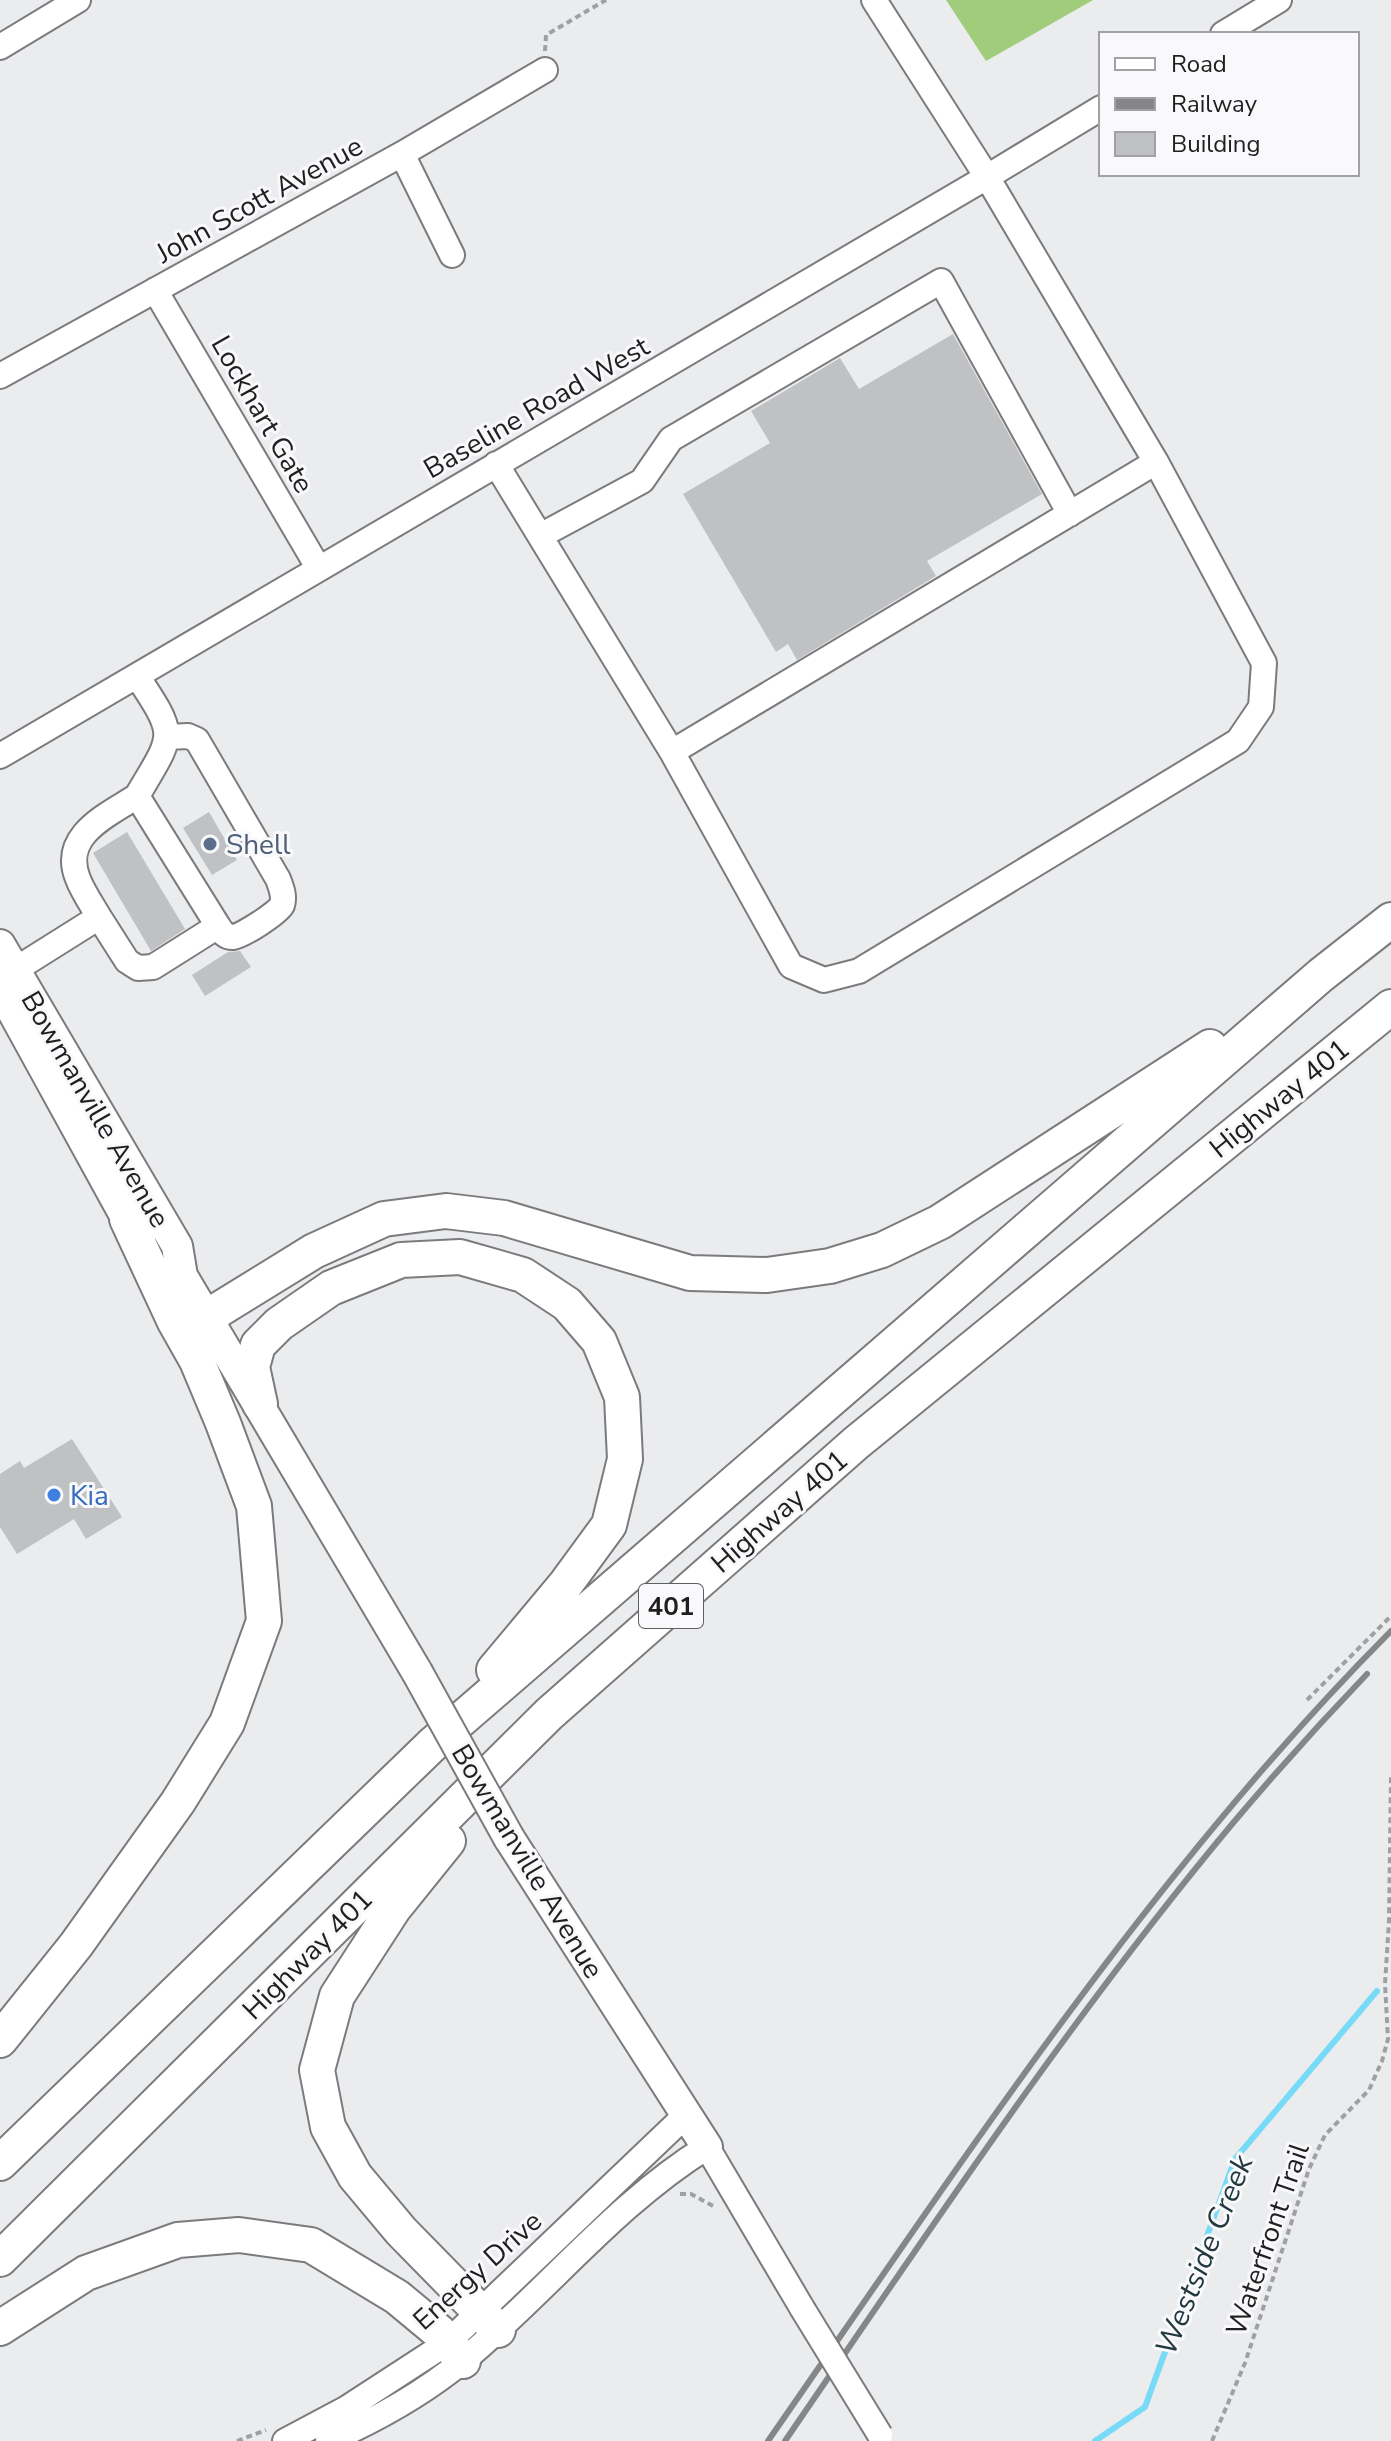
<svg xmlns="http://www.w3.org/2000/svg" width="1391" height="2441" viewBox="0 0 1391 2441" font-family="'Nunito Sans',sans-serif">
<rect width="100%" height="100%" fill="#ebecee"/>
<path fill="#a0cc7b" d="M 946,0 L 1093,0 L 986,61 Z"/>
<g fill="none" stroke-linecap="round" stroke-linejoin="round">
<path stroke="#77daf7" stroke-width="6" d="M 1095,2441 L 1145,2407 L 1235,2159 L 1377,1991"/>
</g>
<path fill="#c0c1c3" d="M 953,334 L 1042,494 L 927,561 L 936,576 L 797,660 L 788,644 L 776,652 L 683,494 L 770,443 L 751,411 L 840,358 L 859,389 Z
M 209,812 L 237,860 L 212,875 L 183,828 Z
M 127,832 L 185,929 L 151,951 L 93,853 Z
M 240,951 L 251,967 L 205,996 L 192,975 L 228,952 Z
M 72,1439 L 122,1517 L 86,1539 L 74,1519 L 17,1554 L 0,1527 L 0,1474 L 20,1461 L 24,1468 Z"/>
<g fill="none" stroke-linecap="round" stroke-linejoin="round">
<g stroke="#7b7b7d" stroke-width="28">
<path id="minor" d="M 1223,34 L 1279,0
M 0,47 L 78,0
M 402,154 L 452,255
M 155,290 L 319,569
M 0,376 L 402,154 L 545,70
M 496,464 L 672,752 L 1156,462 L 987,177 L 874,0
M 540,536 L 642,481 L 671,439 L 941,281 L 1070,514
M 168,737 L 188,736 L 197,740 L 278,879 C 281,887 285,896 282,905 C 278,913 242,936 233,937 C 225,937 222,932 218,926
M 672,752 L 791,966 L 824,980 L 859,971 L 1238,741 L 1261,707 L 1264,663 L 1156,462
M 0,756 L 987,177 L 1101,108
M 99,917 C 92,905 83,892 78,879 C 60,835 108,815 137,796
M 2,978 L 99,917 L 127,961 L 138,968 L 153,967 L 218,926 L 137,796 C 174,733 178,738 137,676
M 285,2441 L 347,2408 L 447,2343 L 687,2114
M 328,2441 C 376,2420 424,2393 464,2360 C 547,2291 615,2204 707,2147 L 802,2308"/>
</g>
<g stroke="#7b7b7d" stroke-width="34">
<path id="major" d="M 0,945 L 177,1246 L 182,1276 L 417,1672
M 0,988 L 127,1219 L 140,1237
M 509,1838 L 707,2147"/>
</g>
<g stroke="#7b7b7d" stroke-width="38">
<path id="highway" d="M 207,1317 L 314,1251 L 384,1219 L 446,1211 L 504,1218 L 690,1273 L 767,1275 L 830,1266 L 882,1250 L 940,1222 L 1210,1047
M 260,1404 L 252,1367 L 258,1345 L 279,1324 L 331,1288 L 401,1260 L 460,1257 L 523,1275 L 567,1304 L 599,1341 L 622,1397 L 625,1459 L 609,1525 L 565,1585 L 494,1670
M 448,1841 L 394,1908 L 337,1996 L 317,2070 L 328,2127 L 355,2176 L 401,2231 L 498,2330
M 0,2040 L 76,1945 L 178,1802 L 227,1723 L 264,1621 L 254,1506 L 223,1423 L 197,1361 L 175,1322 L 127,1219
M 0,2163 L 434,1743 L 1321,975 L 1391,920
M 0,2259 L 549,1714 L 856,1443 L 1391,1007
M 0,2328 L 86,2273 L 178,2240 L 239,2235 L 311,2245 L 397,2297 L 438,2331 L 463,2361"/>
</g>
<path stroke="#9fa0a2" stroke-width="4" stroke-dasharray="6 4" stroke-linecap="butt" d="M 545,51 L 546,35 L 606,0
M 1307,1700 L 1391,1616
M 680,2194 L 691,2194 L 715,2207
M 237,2441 L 266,2430
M 1212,2441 L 1245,2363 L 1309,2169 L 1325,2135 L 1369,2090 L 1382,2061 L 1388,2039 L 1385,1984 L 1389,1921 L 1391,1777"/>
<use href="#minor" stroke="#fff" stroke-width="24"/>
<use href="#major" stroke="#fff" stroke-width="30"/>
<use href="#highway" stroke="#fff" stroke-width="34"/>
<path stroke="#858687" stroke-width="6" d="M 768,2441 C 962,2162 1150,1873 1391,1631
M 785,2441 C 929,2231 1070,2018 1233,1823 C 1276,1772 1321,1722 1367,1674"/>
<g stroke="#7b7b7d" stroke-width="28" stroke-linecap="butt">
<path id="minor-bridge" d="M 802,2308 L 880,2435"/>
</g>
<g stroke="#7b7b7d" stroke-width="34" stroke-linecap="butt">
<path id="major-bridge" d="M 417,1672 L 509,1838"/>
</g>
<use href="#minor-bridge" stroke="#fff" stroke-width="24"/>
<use href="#major-bridge" stroke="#fff" stroke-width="30"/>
</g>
<circle fill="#5c6f8a" stroke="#f9f9fc" stroke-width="3" cx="210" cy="844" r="8"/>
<circle fill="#3f7fe0" stroke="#f9f9fc" stroke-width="3" cx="54" cy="1495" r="8"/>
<g text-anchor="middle" stroke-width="6" stroke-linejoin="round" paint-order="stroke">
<rect fill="#f9f9fc" stroke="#606062" stroke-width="2" x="639" y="1584" width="64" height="44" rx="6"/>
<g font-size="26" font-weight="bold" fill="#1f1f20">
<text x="671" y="1615">401</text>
</g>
<g font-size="28" fill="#1f1f20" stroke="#f9f9fc">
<text transform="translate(259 199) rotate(-29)" y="10">John Scott Avenue</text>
<text transform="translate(536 407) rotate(-30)" y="10">Baseline Road West</text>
<text transform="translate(263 414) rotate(60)" y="10">Lockhart Gate</text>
<text transform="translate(1279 1098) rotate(-39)" y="10">Highway 401</text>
<text transform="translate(96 1109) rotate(60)" y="10">Bowmanville Avenue</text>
<text transform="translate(779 1511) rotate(-41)" y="10">Highway 401</text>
<text transform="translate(528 1861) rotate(59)" y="10">Bowmanville Avenue</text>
<text transform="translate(307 1954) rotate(-45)" y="10">Highway 401</text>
<text transform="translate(1267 2239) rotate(-71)" y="10">Waterfront Trail</text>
<text transform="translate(477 2270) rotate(-42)" y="10">Energy Drive</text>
</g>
<g font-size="28" fill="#4e5e75" stroke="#f9f9fc" text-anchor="start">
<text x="226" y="854">Shell</text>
</g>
<g font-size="28" fill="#366cbe" stroke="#f9f9fc" text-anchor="start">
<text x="70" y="1505">Kia</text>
</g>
<g font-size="30" font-style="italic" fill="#223940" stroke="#f9f9fc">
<text transform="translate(1204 2255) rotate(-68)" y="10">Westside Creek</text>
</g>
</g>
<rect x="1099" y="32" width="260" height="144" fill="#f9f9fc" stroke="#a2a2a4" stroke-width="2"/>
<rect x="1115" y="58" width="40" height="12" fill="#ffffff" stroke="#a2a2a4" stroke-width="2"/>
<text x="1171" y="72" font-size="24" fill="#1f1f20">Road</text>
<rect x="1115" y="98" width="40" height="12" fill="#858687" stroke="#a2a2a4" stroke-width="2"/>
<text x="1171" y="112" font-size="24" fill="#1f1f20">Railway</text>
<rect x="1115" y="132" width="40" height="24" fill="#c0c1c3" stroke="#a2a2a4" stroke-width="2"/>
<text x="1171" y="152" font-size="24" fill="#1f1f20">Building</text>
</svg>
